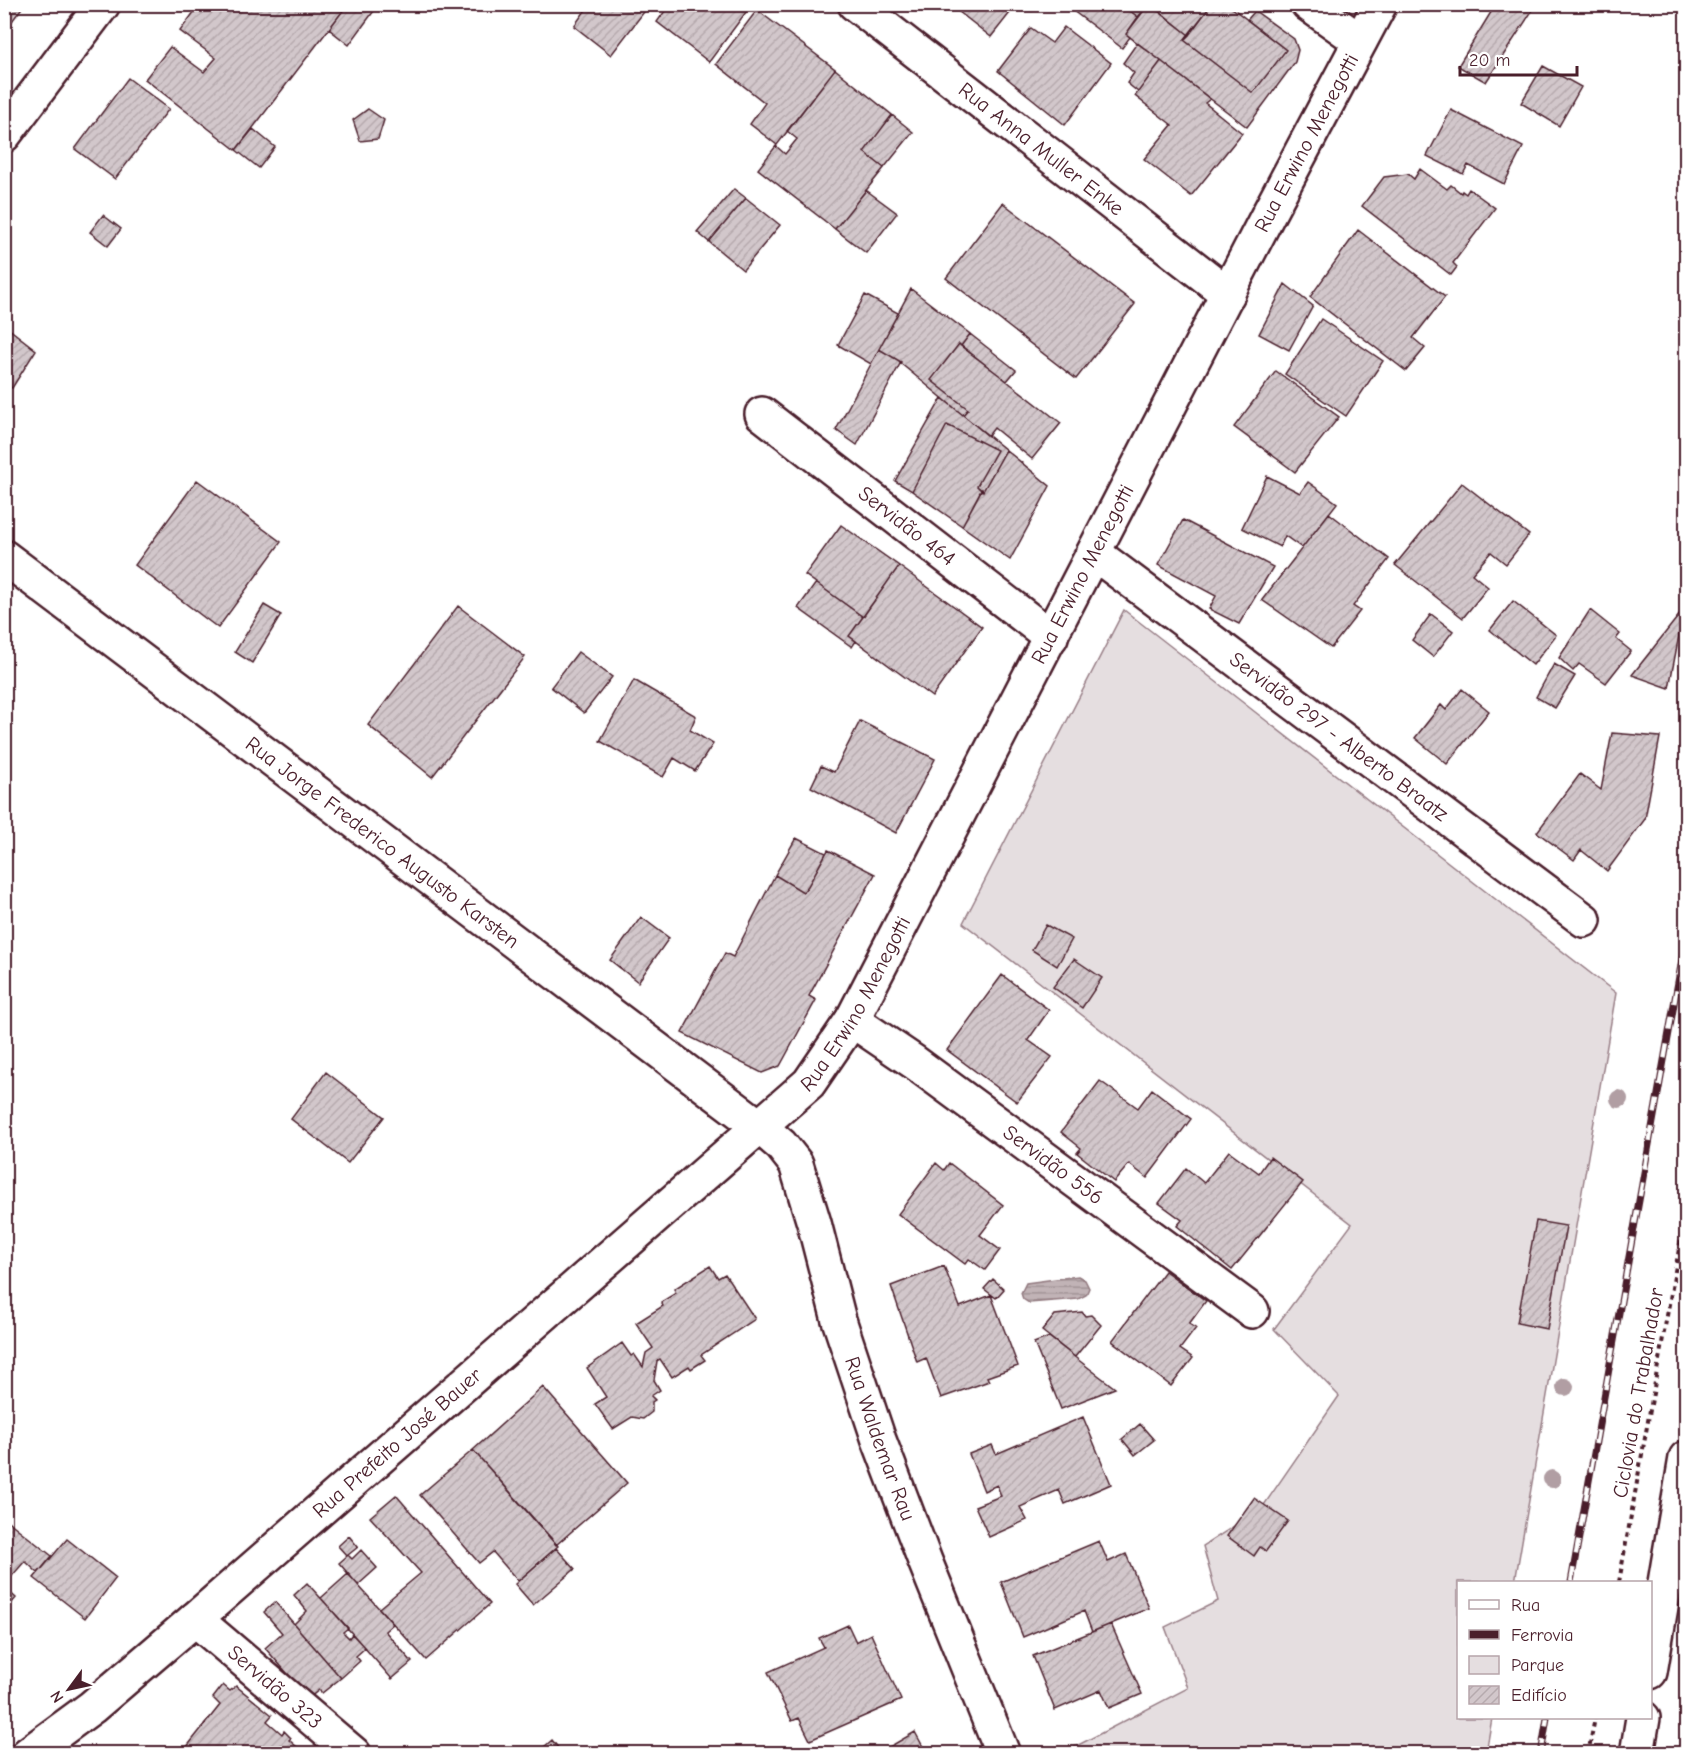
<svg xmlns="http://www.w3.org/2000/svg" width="1691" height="1758" viewBox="0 0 1691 1758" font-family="'Comic Neue',sans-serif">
<defs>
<pattern id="water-rules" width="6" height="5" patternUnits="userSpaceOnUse" patternTransform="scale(1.5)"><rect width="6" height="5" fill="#c1b3b6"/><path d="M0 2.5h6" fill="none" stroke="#9f9194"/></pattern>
<pattern id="building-hatch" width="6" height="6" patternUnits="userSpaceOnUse" patternTransform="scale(1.5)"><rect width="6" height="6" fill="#d2c7cb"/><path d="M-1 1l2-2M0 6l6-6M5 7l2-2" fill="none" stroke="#b6aaae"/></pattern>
</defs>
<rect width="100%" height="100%" fill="#fff"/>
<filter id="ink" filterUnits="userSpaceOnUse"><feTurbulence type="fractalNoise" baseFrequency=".0167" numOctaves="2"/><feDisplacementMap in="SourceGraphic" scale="12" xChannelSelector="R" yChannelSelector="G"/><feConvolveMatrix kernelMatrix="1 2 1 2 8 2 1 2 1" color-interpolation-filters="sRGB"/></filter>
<g filter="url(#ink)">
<path fill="#e5dee0" stroke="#987e86" stroke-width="1.5" d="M 1124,610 L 1616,993 L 1515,1582 L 1458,1582 L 1458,1718 L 1492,1718 L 1486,1753 L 1063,1753 L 1188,1688 L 1165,1627 L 1218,1601 L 1203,1546 L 1262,1508 L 1339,1396 L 1274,1329 L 1352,1224 L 963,923 Z"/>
<path fill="url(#water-rules)" stroke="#91787e" stroke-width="1.5" d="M 1078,1276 L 1085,1280 L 1089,1288 L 1086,1295 L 1078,1299 L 1029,1303 L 1023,1299 L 1021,1293 L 1026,1283 Z"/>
<path fill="url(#building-hatch)" stroke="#4a1f2b" stroke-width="1.5" d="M 4,4 L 24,5 L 4,32 Z
M 200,4 L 348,4 L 236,150 L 145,79 L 170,47 L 204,72 L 216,58 L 180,31 Z
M 348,4 L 379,4 L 349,45 L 329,29 Z
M 590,4 L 642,4 L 647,8 L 611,55 L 574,26 Z
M 670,4 L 752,4 L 709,62 L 657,22 Z
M 949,4 L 1017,4 L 991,37 Z
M 1024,4 L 1037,4 L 1032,11 Z
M 1064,4 L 1121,4 L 1138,17 L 1126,34 L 1130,37 L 1122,48 Z
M 1121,4 L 1149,4 L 1138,17 Z
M 1149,4 L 1189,35 L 1184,40 L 1253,93 L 1286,50 L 1247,20 L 1255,11 L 1294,39 L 1298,50 L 1295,62 L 1247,127 L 1126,34 Z
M 1154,4 L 1212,4 L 1189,35 L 1153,6 Z
M 1212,4 L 1227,4 L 1286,50 L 1253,93 L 1184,40 Z
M 1496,4 L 1529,4 L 1534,8 L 1486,82 L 1458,66 Z
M 757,10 L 835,69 L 777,145 L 750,124 L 765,103 L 716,64 Z
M 1064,27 L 1111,63 L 1065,125 L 998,71 L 1031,28 L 1052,43 Z
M 1137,43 L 1161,61 L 1138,92 L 1127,83 L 1134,73 L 1123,63 Z
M 1161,61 L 1210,99 L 1205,103 L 1242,133 L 1191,196 L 1144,159 L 1172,125 L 1135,96 Z
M 1543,66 L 1581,87 L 1559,126 L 1521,103 Z
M 835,69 L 892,115 L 864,152 L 884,168 L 835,229 L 758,169 L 776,146 L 785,154 L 797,139 L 787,131 Z
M 128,78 L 169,109 L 115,179 L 75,149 Z
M 368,109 L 384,120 L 378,139 L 360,141 L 353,120 Z
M 1451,110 L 1523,147 L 1504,184 L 1468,165 L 1463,174 L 1427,156 Z
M 892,115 L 913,132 L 884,168 L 864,152 Z
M 253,129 L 275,147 L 259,168 L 236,150 Z
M 1420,169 L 1447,189 L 1451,185 L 1461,193 L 1462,191 L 1466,194 L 1469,189 L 1495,208 L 1453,263 L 1457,267 L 1451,275 L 1362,206 L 1384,177 L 1408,174 L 1414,179 Z
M 734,189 L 746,198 L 709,242 L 697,232 Z
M 866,190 L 897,213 L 866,253 L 835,229 Z
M 746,198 L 780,225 L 743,270 L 709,242 Z
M 1003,203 L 1135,304 L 1076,379 L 946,278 Z
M 103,215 L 121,229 L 108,246 L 90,232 Z
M 1358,230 L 1445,297 L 1413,338 L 1425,348 L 1406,371 L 1310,297 Z
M 1285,284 L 1313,306 L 1289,350 L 1259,334 Z
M 911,289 L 970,334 L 961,346 L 959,344 L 931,380 L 968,409 L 963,415 L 900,363 L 901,362 L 879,349 Z
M 865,295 L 898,313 L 871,364 L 838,345 Z
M 1321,319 L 1383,361 L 1346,416 L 1285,374 Z
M 4,325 L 36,350 L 12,388 L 4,384 Z
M 970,334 L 1016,370 L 1007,381 L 961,346 Z
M 959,344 L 1061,423 L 1032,459 L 994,428 L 988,436 L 963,415 L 968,409 L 931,380 Z
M 879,349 L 901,362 L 857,445 L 836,430 Z
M 1276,371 L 1339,417 L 1295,472 L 1234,427 Z
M 942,398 L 1006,450 L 983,491 L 977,486 L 997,450 L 947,425 L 912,491 L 895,481 Z
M 947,425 L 997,450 L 977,486 L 981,490 L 962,526 L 912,491 Z
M 1006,450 L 1050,486 L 1010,560 L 962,526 L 982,489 L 983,491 Z
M 1267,476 L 1300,493 L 1308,482 L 1337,503 L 1302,548 L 1285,536 L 1280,547 L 1242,528 Z
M 197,480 L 281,542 L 218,628 L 135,565 Z
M 1462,483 L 1529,535 L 1506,564 L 1491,552 L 1472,574 L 1488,587 L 1463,618 L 1395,565 Z
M 1329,513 L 1389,559 L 1353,606 L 1360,611 L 1331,648 L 1262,600 Z
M 1183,520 L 1273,567 L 1239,624 L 1209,609 L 1216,596 L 1158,565 Z
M 841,525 L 899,566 L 863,617 L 805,575 Z
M 899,566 L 982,627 L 932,697 L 849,636 Z
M 816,583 L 863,617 L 849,636 L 856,641 L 852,647 L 798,608 Z
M 1513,601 L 1556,635 L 1533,665 L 1490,630 Z
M 264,605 L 281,615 L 252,663 L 235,652 Z
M 458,606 L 525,657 L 432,777 L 368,725 Z
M 1684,609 L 1669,688 L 1632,675 Z
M 1590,610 L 1620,634 L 1616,639 L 1631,651 L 1606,683 L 1579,664 L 1573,671 L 1559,658 Z
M 1431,614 L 1453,631 L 1433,657 L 1412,640 Z
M 578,652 L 612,677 L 584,713 L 551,687 Z
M 1554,664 L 1575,676 L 1555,708 L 1536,697 Z
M 634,680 L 696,716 L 690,730 L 713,744 L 695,771 L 674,758 L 663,777 L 600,741 Z
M 1462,689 L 1489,711 L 1447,764 L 1415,738 L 1441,705 L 1446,710 Z
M 860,721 L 935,759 L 896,833 L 811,787 L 821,766 L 834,772 Z
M 1612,733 L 1660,737 L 1645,819 L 1607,871 L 1581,850 L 1574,860 L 1537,832 L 1580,774 L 1601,790 Z
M 796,838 L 826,853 L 808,886 L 803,892 L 775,875 Z
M 828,850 L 875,874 L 809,996 L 816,1000 L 780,1066 L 762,1073 L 682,1033 L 725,953 L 733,957 L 775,875 L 803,892 L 808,886 Z
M 641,917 L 669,938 L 638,982 L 610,960 Z
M 1046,925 L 1072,939 L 1057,966 L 1032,950 Z
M 1074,959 L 1102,978 L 1082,1008 L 1053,987 Z
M 1002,975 L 1049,1010 L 1028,1040 L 1052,1057 L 1017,1102 L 947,1050 Z
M 326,1072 L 384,1117 L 348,1163 L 291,1119 Z
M 1100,1081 L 1138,1108 L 1152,1089 L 1191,1119 L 1147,1178 L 1129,1164 L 1114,1182 L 1077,1153 L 1081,1148 L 1061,1132 Z
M 1229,1151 L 1259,1173 L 1270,1157 L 1303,1182 L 1232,1270 L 1177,1226 L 1182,1220 L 1159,1203 L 1186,1168 L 1204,1183 Z
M 936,1163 L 944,1170 L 949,1163 L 1003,1205 L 980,1235 L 1000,1250 L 985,1270 L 969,1259 L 965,1264 L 898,1214 Z
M 1536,1221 L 1566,1226 L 1547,1329 L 1517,1323 Z
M 710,1266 L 718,1278 L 725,1274 L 755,1319 L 701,1355 L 705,1360 L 691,1369 L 689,1366 L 672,1377 L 660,1359 L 657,1361 L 654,1380 L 660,1390 L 651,1396 L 655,1400 L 652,1402 L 652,1412 L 643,1419 L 632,1417 L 613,1429 L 595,1404 L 606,1397 L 587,1368 L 622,1343 L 631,1356 L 634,1354 L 643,1367 L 646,1353 L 653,1348 L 636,1323 L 663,1306 L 661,1302 L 676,1293 L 674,1289 Z
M 944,1266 L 960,1307 L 991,1295 L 1018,1366 L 987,1377 L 989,1381 L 941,1398 L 926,1358 L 917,1362 L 891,1286 Z
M 1165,1271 L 1206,1301 L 1189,1324 L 1196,1328 L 1180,1349 L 1193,1358 L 1171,1386 L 1112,1341 Z
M 993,1279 L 1004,1289 L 996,1298 L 984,1289 Z
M 1082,1312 L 1085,1316 L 1091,1315 L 1101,1325 L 1075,1357 L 1042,1331 L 1055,1315 Z
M 1049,1337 L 1081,1362 L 1115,1388 L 1061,1409 L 1034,1343 Z
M 543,1387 L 627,1483 L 556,1545 L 473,1450 Z
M 1083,1417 L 1111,1484 L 1065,1504 L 1059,1490 L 1020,1507 L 1027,1520 L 989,1537 L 975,1506 L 1001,1496 L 997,1485 L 984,1491 L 969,1454 L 992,1445 L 996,1454 Z
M 1140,1424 L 1154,1440 L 1135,1455 L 1122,1439 Z
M 473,1450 L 558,1546 L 518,1581 L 493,1552 L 479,1563 L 420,1495 Z
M 396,1495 L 490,1604 L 426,1660 L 379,1608 L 421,1573 L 370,1517 Z
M 1254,1498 L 1288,1521 L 1266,1551 L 1260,1547 L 1254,1556 L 1227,1536 Z
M 4,1518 L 52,1556 L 38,1573 L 25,1561 L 4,1585 Z
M 349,1536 L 358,1547 L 348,1555 L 352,1559 L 361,1550 L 377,1568 L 358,1585 L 339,1563 L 347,1556 L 338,1546 Z
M 67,1539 L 116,1578 L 85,1618 L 34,1578 Z
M 1099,1541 L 1108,1562 L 1126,1554 L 1149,1608 L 1092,1632 L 1084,1611 L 1023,1637 L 1001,1582 Z
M 556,1548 L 575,1569 L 533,1605 L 515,1584 Z
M 348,1574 L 393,1624 L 385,1631 L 412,1662 L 392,1679 L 321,1598 Z
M 307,1583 L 348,1628 L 343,1632 L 349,1638 L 352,1634 L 365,1648 L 356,1656 L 360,1661 L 341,1678 L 294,1624 L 307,1611 L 294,1595 Z
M 4,1587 L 16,1598 L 4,1612 Z
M 275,1602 L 341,1678 L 322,1693 L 319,1690 L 309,1698 L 265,1648 L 282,1633 L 264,1612 Z
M 1111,1624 L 1142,1694 L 1109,1708 L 1101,1690 L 1055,1710 L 1033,1656 Z
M 848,1625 L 856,1642 L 871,1634 L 901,1700 L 810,1740 L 799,1718 L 792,1721 L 768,1672 L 824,1647 L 819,1638 Z
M 223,1685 L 230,1691 L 236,1686 L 272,1715 L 267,1721 L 282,1734 L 284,1731 L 291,1738 L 289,1740 L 304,1753 L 178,1754 L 182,1753 L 220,1705 L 213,1698 Z
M 915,1732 L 927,1754 L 879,1754 L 879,1753 Z
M 552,1740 L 563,1754 L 536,1754 Z"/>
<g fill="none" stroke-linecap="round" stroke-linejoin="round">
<g stroke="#4a1f2b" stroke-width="38">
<g id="street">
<path id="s1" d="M 855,4 L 1228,294"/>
<path d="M 1308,4 L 1360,41"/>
<path d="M 4,135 L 103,4"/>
<path id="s2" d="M 762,414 L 1051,637"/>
<path id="s3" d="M 1094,553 L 1584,920"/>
<path id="s4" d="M 852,1020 L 914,1062 L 1252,1311"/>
<path id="s5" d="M 195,1619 L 354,1754"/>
</g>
</g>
<g stroke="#4a1f2b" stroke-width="38">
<g id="secondary">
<path id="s6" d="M 4,557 L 760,1127 L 781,1145 L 796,1164 L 814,1223 L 839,1320 L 879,1440 L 925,1561 L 1003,1754"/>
<path d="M 1650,1672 L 1686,1458"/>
<path id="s7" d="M 28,1754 L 92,1707 L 195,1619 L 809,1083 L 852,1020 L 1269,213 L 1380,4"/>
<path d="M 1637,1754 L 1643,1718"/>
</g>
</g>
<path stroke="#4a1f2b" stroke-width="4" stroke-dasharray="4.5 4.5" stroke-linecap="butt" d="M 1619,1582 L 1686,1210
M 1588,1754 L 1595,1718"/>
<use href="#street" stroke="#fff" stroke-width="33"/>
<use href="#secondary" stroke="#fff" stroke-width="33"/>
<g stroke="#4a1f2b" stroke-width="7">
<path id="rail" d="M 1571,1582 L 1686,937
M 1541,1754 L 1547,1718"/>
</g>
<use href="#rail" stroke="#fff" stroke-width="4.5" stroke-dasharray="14" stroke-linecap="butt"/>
</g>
<g fill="#b19ea3">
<circle cx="1619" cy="1099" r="9"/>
<circle cx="1565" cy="1387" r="9"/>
<circle cx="1552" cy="1479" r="9"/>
</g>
</g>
<g text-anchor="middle" stroke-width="6" stroke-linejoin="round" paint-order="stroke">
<g font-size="21" fill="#4a1f2b" stroke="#fff">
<text dy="7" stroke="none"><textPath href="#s7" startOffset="2094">Rua Erwino Menegotti</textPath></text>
<text dy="7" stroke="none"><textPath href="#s1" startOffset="236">Rua Anna Muller Enke</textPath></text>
<text dy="7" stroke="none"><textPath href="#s2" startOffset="183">Servidão 464</textPath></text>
<text dy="7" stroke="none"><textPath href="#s7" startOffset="1608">Rua Erwino Menegotti</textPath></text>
<text dy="7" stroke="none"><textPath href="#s3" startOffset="306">Servidão 297 - Alberto Braatz</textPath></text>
<text dy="7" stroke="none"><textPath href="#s6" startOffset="474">Rua Jorge Frederico Augusto Karsten</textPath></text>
<text dy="7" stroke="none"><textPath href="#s7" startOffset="1122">Rua Erwino Menegotti</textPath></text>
<text dy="7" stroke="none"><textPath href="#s4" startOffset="248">Servidão 556</textPath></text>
<text transform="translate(1638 1393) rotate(-80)" y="7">Ciclovia do Trabalhador</text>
<text dy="7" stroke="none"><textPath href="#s6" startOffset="1286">Rua Waldemar Rau</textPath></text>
<text dy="7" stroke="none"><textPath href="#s7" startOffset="483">Rua Prefeito José Bauer</textPath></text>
<text dy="7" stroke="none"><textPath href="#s5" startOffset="105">Servidão 323</textPath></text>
</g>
</g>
<rect width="1691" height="1758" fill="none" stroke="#fff" stroke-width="24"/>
<rect x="12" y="12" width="1667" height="1734" fill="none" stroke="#4a1f2b" stroke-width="2" filter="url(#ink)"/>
<rect x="1457" y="1581" width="195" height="138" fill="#ffffff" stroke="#b7a5aa" stroke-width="1.5"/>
<rect x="1469" y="1600" width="30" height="9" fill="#ffffff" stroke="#b7a5aa" stroke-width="1.5"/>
<text x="1511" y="1611" font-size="18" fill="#4a1f2b">Rua</text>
<rect x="1469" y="1630" width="30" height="9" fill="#4a1f2b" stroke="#b7a5aa" stroke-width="1.5"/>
<text x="1511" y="1641" font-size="18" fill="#4a1f2b">Ferrovia</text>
<rect x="1469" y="1656" width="30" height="18" fill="#e5dee0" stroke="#b7a5aa" stroke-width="1.5"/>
<text x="1511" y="1671" font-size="18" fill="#4a1f2b">Parque</text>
<rect x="1469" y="1686" width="30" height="18" fill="url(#building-hatch)" stroke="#b7a5aa" stroke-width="1.5"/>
<text x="1511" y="1701" font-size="18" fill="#4a1f2b">Edifício</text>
<g transform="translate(69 1689) rotate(237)" stroke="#ffffff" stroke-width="4.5" paint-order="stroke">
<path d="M0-4.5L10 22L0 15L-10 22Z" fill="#4a1f2b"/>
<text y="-9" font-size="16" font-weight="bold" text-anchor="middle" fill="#4a1f2b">N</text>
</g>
<path d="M1460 66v9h117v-9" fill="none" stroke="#4a1f2b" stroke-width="3"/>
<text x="1469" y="66" font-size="18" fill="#4a1f2b" stroke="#ffffff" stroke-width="4.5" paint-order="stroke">20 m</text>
</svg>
